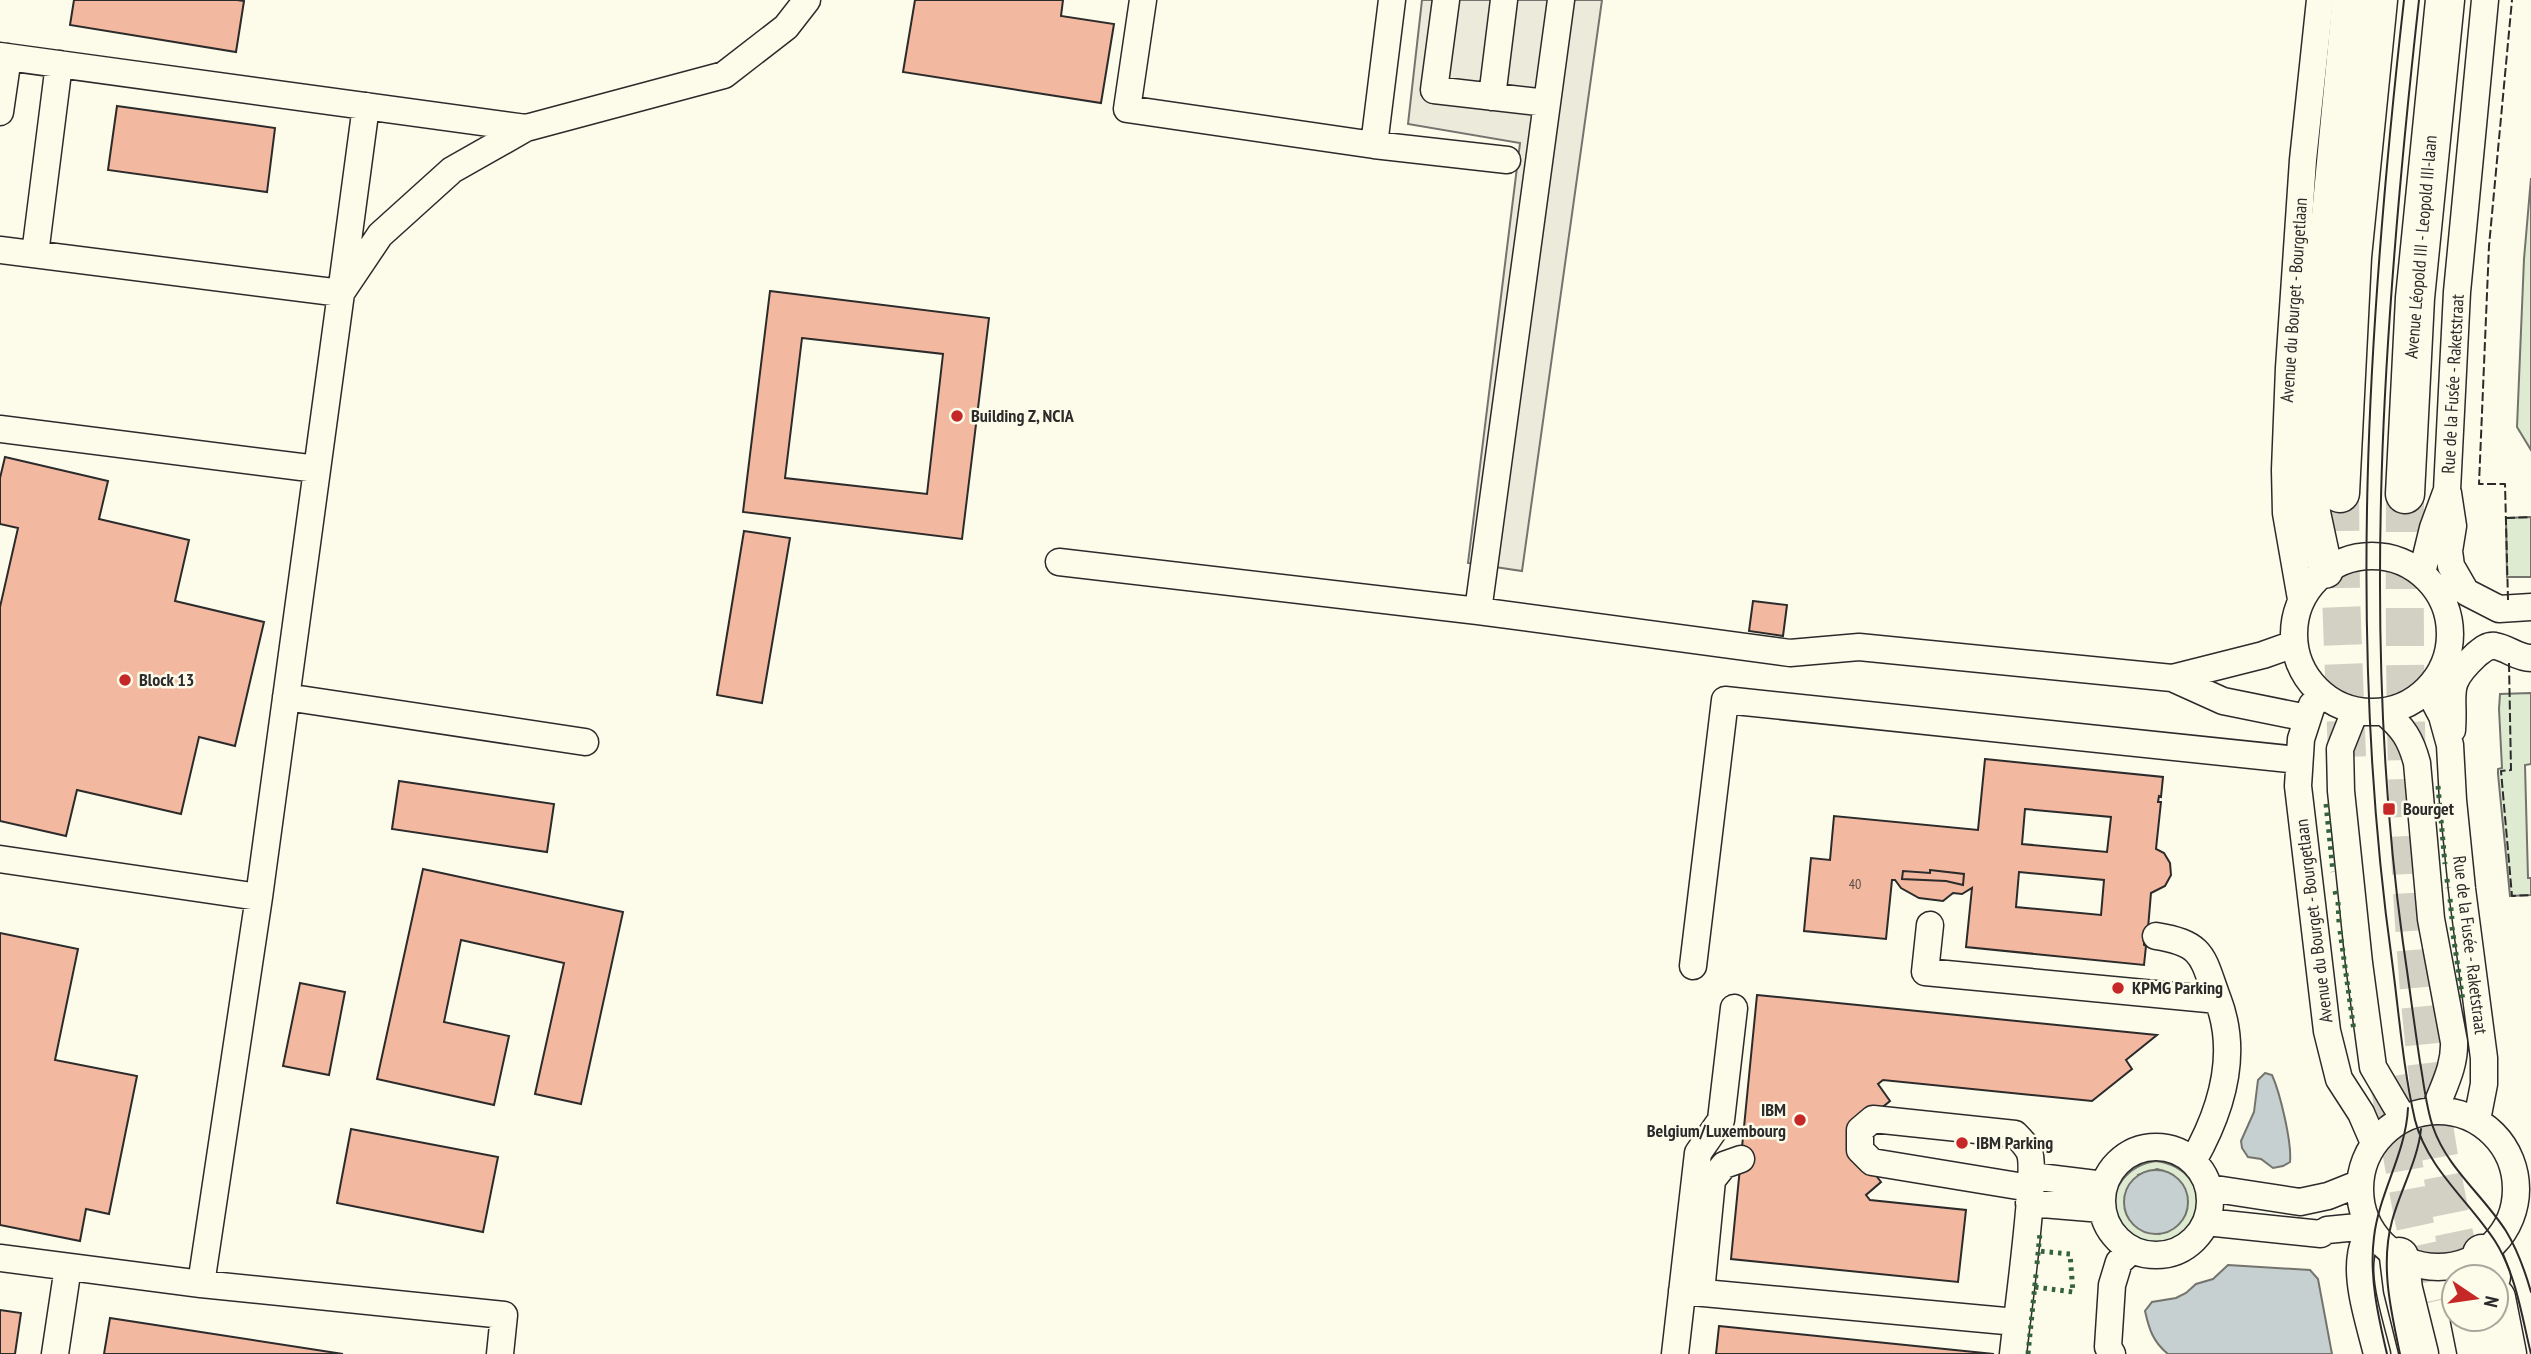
<svg xmlns="http://www.w3.org/2000/svg" width="2531" height="1354" viewBox="0 0 2531 1354" font-family="'PT Sans Narrow',sans-serif">
<rect width="100%" height="100%" fill="#fdfbea"/>
<path fill="#deebd1" stroke="#74746e" stroke-width="2" fill-rule="evenodd" d="M 2531,178 L 2531,450 L 2517,427 L 2524,259 Z
M 2531,517 L 2531,577 L 2507,577 L 2506,518 Z
M 2531,693 L 2531,764 L 2525,765 L 2528,878 L 2531,878 L 2531,895 L 2510,896 L 2498,774 L 2498,769 L 2502,768 L 2499,709 L 2500,694 Z
M 2156,1161 C 2225,1171 2198,1261 2144,1242 C 2132,1238 2122,1229 2117,1217 C 2107,1188 2129,1165 2156,1161 ZM 2157,1169 C 2196,1178 2197,1223 2159,1234 L 2138,1175 Z"/>
<path fill="#eceadb" stroke="#74746e" stroke-width="2" d="M 1422,0 L 1602,0 L 1522,571 L 1468,563 L 1520,143 L 1408,124 Z"/>
<path fill="#c7d0d0" stroke="#74746e" stroke-width="2" d="M 2265,1073 L 2272,1075 C 2280,1093 2292,1142 2290,1162 L 2283,1166 L 2273,1168 L 2261,1159 L 2248,1157 L 2242,1148 L 2241,1141 L 2254,1112 L 2258,1080 Z
M2124 1202a32 32 0 1 1 64 0a32 32 0 1 1-64 0Z
M 2228,1265 L 2310,1270 L 2318,1279 L 2332,1354 L 2168,1354 C 2153,1342 2149,1329 2145,1311 L 2152,1302 L 2176,1298 L 2186,1293 L 2196,1284 L 2213,1279 Z"/>
<path fill="#f2b8a0" stroke="#2b2b2b" stroke-width="2" fill-rule="evenodd" d="M 74,0 L 237,0 L 244,1 L 236,52 L 70,25 Z
M 915,0 L 1063,0 L 1061,16 L 1114,24 L 1101,103 L 903,72 Z
M 117,106 L 275,128 L 267,192 L 108,170 Z
M 770,291 L 989,318 L 962,539 L 743,512 ZM 802,338 L 943,354 L 927,494 L 785,478 Z
M 5,457 L 108,481 L 99,519 L 189,540 L 175,601 L 264,622 L 235,746 L 199,737 L 181,814 L 77,790 L 66,836 L 0,821 L 0,607 L 18,528 L 0,524 L 0,478 Z
M 744,531 L 790,538 L 762,703 L 717,695 Z
M 1753,601 L 1787,605 L 1783,636 L 1749,631 Z
M 1985,759 L 2163,777 L 2161,797 L 2159,796 L 2158,802 L 2161,802 L 2156,849 L 2164,853 L 2170,863 L 2171,875 L 2165,886 L 2151,893 L 2147,940 L 2144,940 L 2144,945 L 2146,946 L 2144,965 L 1966,947 L 1972,888 L 1962,894 L 1953,893 L 1943,901 L 1919,898 L 1901,888 L 1895,880 L 1892,880 L 1886,939 L 1804,931 L 1811,858 L 1830,860 L 1834,816 L 1978,830 ZM 2025,809 L 2111,817 L 2107,852 L 2022,844 ZM 1930,870 L 1964,874 L 1963,885 L 1946,881 L 1902,879 L 1903,871 L 1930,873 ZM 2019,872 L 2104,880 L 2101,915 L 2016,907 Z
M 399,781 L 554,804 L 547,852 L 392,829 Z
M 423,869 L 623,912 L 581,1104 L 535,1094 L 564,963 L 461,940 L 444,1022 L 509,1036 L 494,1105 L 377,1079 Z
M 1930,870 L 1964,874 L 1963,885 L 1946,881 L 1902,879 L 1903,871 L 1930,873 Z
M 0,933 L 78,949 L 55,1060 L 137,1076 L 109,1214 L 86,1209 L 80,1241 L 0,1225 Z
M 300,983 L 345,992 L 329,1075 L 283,1066 Z
M 1757,995 L 2157,1035 L 2126,1060 L 2132,1069 L 2092,1101 L 1883,1080 L 1878,1084 L 1890,1101 L 1852,1132 L 1851,1143 L 1881,1182 L 1866,1195 L 1870,1200 L 1966,1210 L 1958,1282 L 1731,1259 Z
M 351,1129 L 498,1157 L 483,1232 L 337,1203 Z
M 0,1310 L 21,1313 L 15,1354 L 0,1354 Z
M 110,1318 L 343,1354 L 104,1354 Z
M 1719,1326 L 1994,1354 L 1716,1354 Z"/>
<g fill="none" stroke-linecap="round" stroke-linejoin="round">
<path stroke="#d3d1c4" stroke-width="38" stroke-dasharray="38 19" stroke-linecap="butt" d="M 2340,493 L 2341,594 L 2347,757
M 2405,494 C 2404,699 2405,905 2432,1110 C 2439,1166 2452,1222 2463,1277
M 2388,1077 L 2412,1211 L 2432,1302"/>
<g stroke="#2b2b2b" stroke-width="29">
<path id="minor" d="M 1143,0 L 1127,109 L 1374,145 L 1392,0
M 1446,0 L 1434,90 L 1547,103
M 0,56 L 526,128
M 1492,97 L 1504,0
M 0,112 L 8,57
M 1374,145 L 1507,160
M 0,250 L 341,293 L 366,106
M 35,254 L 59,64
M 0,429 L 317,469
M 2448,493 L 2453,526 L 2449,551 L 2451,566 L 2466,592 L 2499,609 L 2531,607
M2294 634a78 78 0 1 1 156 0a78 78 0 1 1-156 0Z
M 1059,562 L 1478,611 L 1790,653 L 1859,647 L 2172,678 L 2263,655 L 2294,644
M 2422,573 L 2433,528 L 2447,490 L 2457,292 L 2485,0
M 2301,599 L 2286,513 L 2285,470 L 2289,368 L 2303,160 L 2320,0
M 1478,611 L 1561,0
M 2172,678 L 2223,701 L 2307,718
M 2425,692 L 2433,699 L 2442,716 L 2450,745 L 2453,800 L 2462,889 L 2484,1058 L 2484,1084 L 2477,1120
M 2322,696 L 2312,705 L 2301,739 L 2298,786 L 2327,1031 L 2339,1079 L 2361,1113 L 2374,1143
M 286,697 L 585,742
M 2355,711 L 2340,749 L 2341,791 L 2359,963 L 2373,1067 L 2403,1118
M 2384,712 C 2403,727 2411,740 2417,763 L 2431,919 L 2454,1042 C 2455,1067 2443,1087 2435,1110
M 2452,730 C 2455,691 2443,686 2476,655 C 2482,650 2487,645 2495,646 C 2508,648 2517,658 2531,658
M 0,859 L 259,897
M 1930,925 L 1925,972 L 2218,1000 C 2239,1055 2221,1112 2193,1161
M 2156,936 C 2205,944 2202,957 2218,1000
M 1693,966 L 1725,700 L 2298,760
M2360 1189a78 78 0 1 1 156 0a78 78 0 1 1-156 0Z
M2102 1201a54 54 0 1 1 108 0a54 54 0 1 1-108 0Z
M 2031,1176 L 2104,1185
M 2209,1188 L 2300,1202 L 2328,1196 L 2358,1184
M 2029,1203 L 2102,1209
M 2206,1222 L 2321,1234 L 2327,1230 L 2368,1226
M 2369,1228 C 2367,1236 2362,1246 2361,1255 C 2356,1284 2370,1325 2377,1354
M 0,1258 L 201,1284 L 259,897 L 341,293 L 380,235 L 452,170 L 526,128 L 724,75 L 786,27 L 807,0
M 201,1284 L 504,1315 L 500,1354
M 1682,1291 L 2016,1322
M 1701,1292 L 1712,1180 L 1724,1165 L 1741,1159
M 55,1354 L 68,1267
M 1675,1354 L 1698,1153 L 1721,1120 L 1734,1008
M 2013,1354 C 2016,1323 2038,1169 2029,1151 C 2026,1145 2020,1139 2015,1134 L 1873,1119 L 1860,1130 L 1860,1150 L 1872,1162 L 2030,1188
M 2112,1354 L 2108,1347 L 2112,1285 L 2119,1262 L 2132,1250"/>
</g>
<g stroke="#2b2b2b" stroke-width="36">
<path id="major" d="M 2326,571 L 2314,515 L 2310,487 L 2313,378 L 2349,0"/>
</g>
<g stroke="#2b2b2b" stroke-width="41">
<path id="highway" d="M 2340,493 L 2352,257 L 2378,0
M 2405,494 L 2415,298 L 2445,0
M 2482,1254 L 2491,1277
M 2399,1257 L 2403,1289 L 2419,1354
M 2496,1298 L 2507,1354
M 2470,1319 L 2477,1354"/>
</g>
<use href="#minor" stroke="#fdfbea" stroke-width="26"/>
<use href="#major" stroke="#fdfbea" stroke-width="33"/>
<use href="#highway" stroke="#fdfbea" stroke-width="38"/>
<path stroke="#2b2b2b" stroke-width="2" d="M 2404,0 C 2368,319 2347,641 2392,961 C 2399,1013 2403,1068 2415,1120 C 2427,1168 2469,1201 2495,1241 C 2516,1274 2522,1317 2531,1354
M 2419,0 C 2384,313 2360,630 2403,943 C 2409,983 2414,1023 2420,1062 C 2424,1084 2426,1107 2433,1127 C 2447,1168 2483,1195 2506,1231 C 2517,1249 2525,1271 2531,1292
M 2387,1354 C 2378,1316 2369,1276 2374,1237 C 2379,1193 2406,1153 2408,1108
M 2400,1354 C 2391,1311 2380,1265 2392,1221 C 2400,1191 2418,1160 2421,1129"/>
<path stroke="#34623c" stroke-width="5" stroke-dasharray="3.5 5" stroke-linecap="butt" d="M 2438,786 L 2445,864
M 2326,804 L 2333,872
M 2447,879 L 2448,888
M 2335,891 L 2336,896
M 2450,899 L 2452,919
M 2338,902 L 2339,923
M 2452,927 L 2463,1001
M 2340,931 L 2354,1031
M 2037,1264 L 2040,1233
M 2035,1287 L 2073,1292 L 2070,1254 L 2038,1251
M 2028,1354 L 2036,1274"/>
<path stroke="#2b2b2b" stroke-width="2" stroke-dasharray="9 3.5" stroke-linecap="butt" d="M 2506,518 L 2531,517
M 2508,600 L 2505,484 L 2479,484 L 2489,246 L 2512,0
M 2509,663 L 2511,770 L 2501,771 L 2512,896 L 2531,895"/>
</g>
<g fill="#c62828" stroke="#fdfbea" stroke-width="2.5">
<circle cx="957" cy="416" r="7"/>
<circle cx="125" cy="680" r="7"/>
<rect x="2382" y="802" width="14" height="14" rx="3.5"/>
<circle cx="2118" cy="988" r="7"/>
<circle cx="1800" cy="1120" r="7"/>
<circle cx="1962" cy="1143" r="7"/>
</g>
<g text-anchor="middle" stroke-width="5" stroke-linejoin="round" paint-order="stroke">
<g font-size="14" fill="#5d4e48">
<text x="1855" y="889">40</text>
</g>
<g font-size="18" fill="#2b2b2b" stroke="#fdfbea">
<text transform="translate(2421 247) rotate(-85)" y="6">Avenue Léopold III - Leopold III-laan</text>
<text transform="translate(2294 300) rotate(-86)" y="6">Avenue du Bourget - Bourgetlaan</text>
<text transform="translate(2453 384) rotate(-87)" y="6">Rue de la Fusée - Raketstraat</text>
<text transform="translate(2314 921) rotate(-97)" y="6">Avenue du Bourget - Bourgetlaan</text>
<text transform="translate(2470 945) rotate(83)" y="6">Rue de la Fusée - Raketstraat</text>
</g>
<g font-size="18" font-weight="bold" fill="#2b2b2b" stroke="#fdfbea" text-anchor="start">
<text x="971" y="422">Building Z, NCIA</text>
<text x="139" y="686">Block 13</text>
<text x="2403" y="815">Bourget</text>
<text x="2132" y="994">KPMG Parking</text>
<text x="1786" y="1116" text-anchor="end">IBM<tspan x="1786" dy="21">Belgium/Luxembourg</tspan></text>
<text x="1976" y="1149">IBM Parking</text>
</g>
</g>
<g transform="translate(2475 1298) rotate(103)"><circle r="33" fill="#fdfbea" stroke="#a9a89e" stroke-width="2"/>
<path d="M0-5L12 26L0 18L-12 26Z" fill="#c62828"/>
<text y="-10" font-size="19" font-weight="bold" text-anchor="middle" fill="#2b2b2b">N</text>
</g>
</svg>
